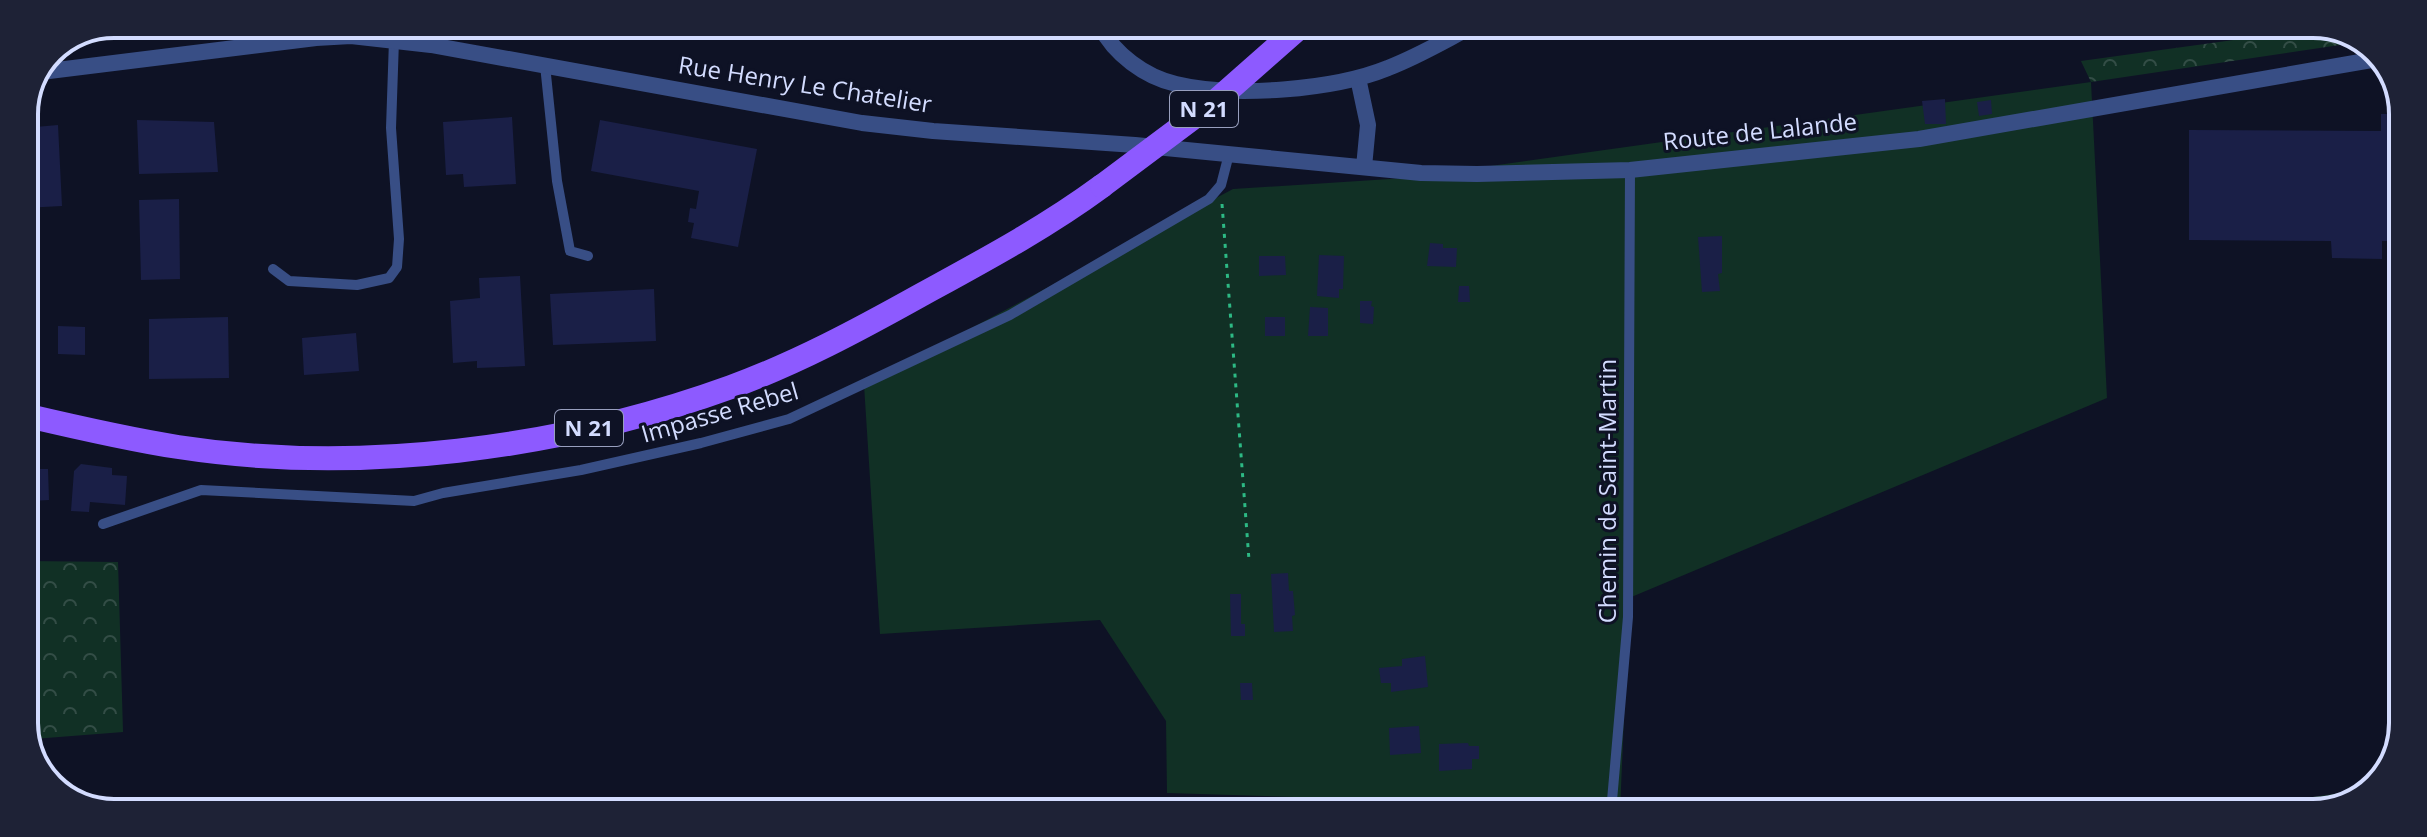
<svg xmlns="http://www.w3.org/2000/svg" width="2427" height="837" viewBox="0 0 2427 837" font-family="'Open Sans',sans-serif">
<defs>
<pattern id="forest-crowns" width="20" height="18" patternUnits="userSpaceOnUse" patternTransform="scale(2)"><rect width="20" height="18" fill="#113025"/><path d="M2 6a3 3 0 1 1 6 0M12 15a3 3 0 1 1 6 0" fill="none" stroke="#334d46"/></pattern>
</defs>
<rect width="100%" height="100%" fill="#0e1225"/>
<path fill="#113025" d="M 2091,82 L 2107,398 L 1629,598 L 1620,812 L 1391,811 L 1390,800 L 1167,793 L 1166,721 L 1100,620 L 880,634 L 864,385 L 1233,189 L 1405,178 Z"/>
<path fill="url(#forest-crowns)" d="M 2313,29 L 2341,29 L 2360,42 L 2091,82 L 2081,61 Z
M 24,561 L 118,562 L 123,732 L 33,739 L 32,750 L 24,729 Z
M 2398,731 L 2398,751 L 2367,795 L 2313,813 L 2200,813 L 2361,790 Z"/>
<path fill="#1a1f47" d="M 1945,99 L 1946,124 L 1925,124 L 1922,101 Z
M 1991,100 L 1992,114 L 1979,116 L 1977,102 Z
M 2381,114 L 2403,114 L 2402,241 L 2382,241 L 2382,259 L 2332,258 L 2331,241 L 2189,240 L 2189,130 L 2381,131 Z
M 512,117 L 516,184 L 464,187 L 463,174 L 446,175 L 443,122 Z
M 137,120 L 214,122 L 218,172 L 139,174 Z
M 600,120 L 757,149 L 738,247 L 691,238 L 694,223 L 688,222 L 690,208 L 696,209 L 699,191 L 591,171 Z
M 58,125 L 62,206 L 24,208 L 24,128 Z
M 179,199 L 180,279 L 141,280 L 139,200 Z
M 1722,236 L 1722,273 L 1718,274 L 1720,291 L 1702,292 L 1698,237 Z
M 1430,243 L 1443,244 L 1443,248 L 1457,248 L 1456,267 L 1427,266 Z
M 1319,255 L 1344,256 L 1343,289 L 1339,289 L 1339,298 L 1317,296 Z
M 1259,256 L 1285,256 L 1286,275 L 1259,276 Z
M 520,276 L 525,366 L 477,368 L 477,361 L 453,363 L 450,301 L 480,298 L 479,278 Z
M 1459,286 L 1469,286 L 1470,302 L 1458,302 Z
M 654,289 L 656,341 L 553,345 L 550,294 Z
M 1360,301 L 1372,301 L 1371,306 L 1374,307 L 1373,324 L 1360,323 Z
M 1310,307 L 1328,308 L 1328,336 L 1308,336 Z
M 228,317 L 229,378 L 149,379 L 149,319 Z
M 1265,317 L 1285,317 L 1285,336 L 1265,336 Z
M 58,326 L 85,327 L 85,355 L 58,354 Z
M 356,333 L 359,371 L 304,375 L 302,338 Z
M 81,464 L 112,468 L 112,475 L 127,476 L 125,505 L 90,502 L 89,512 L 71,511 L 74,471 Z
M 33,469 L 48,469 L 49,500 L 31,501 Z
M 1288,573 L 1289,591 L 1293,591 L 1295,615 L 1292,616 L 1293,631 L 1274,632 L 1271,574 Z
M 1230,594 L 1241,594 L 1241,624 L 1245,624 L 1245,636 L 1231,636 Z
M 1425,656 L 1428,687 L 1391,692 L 1391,683 L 1381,683 L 1379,668 L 1402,666 L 1402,659 Z
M 1240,683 L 1252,683 L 1253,700 L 1241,700 Z
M 1419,726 L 1421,753 L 1390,755 L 1389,728 Z
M 1468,743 L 1469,746 L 1479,746 L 1479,759 L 1472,759 L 1472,769 L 1439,771 L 1439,744 Z"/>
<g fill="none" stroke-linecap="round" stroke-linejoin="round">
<path stroke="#2db984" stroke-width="3" stroke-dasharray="4 6" stroke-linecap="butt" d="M 1222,204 L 1249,560"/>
<path stroke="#384e85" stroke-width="10" d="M 545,65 L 557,181 L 570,251 L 588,256
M 273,269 L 289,281 L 357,285 L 389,278 L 397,267 L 399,239 L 391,128 L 394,40
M 103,524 L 201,490 L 414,501 L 443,493 L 581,470 L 701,443 L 789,419 L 1010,315 L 1209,199 L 1221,185 L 1229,154
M 1611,812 L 1628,617 L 1630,170"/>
<path stroke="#384e85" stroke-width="16" d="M 1100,26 C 1114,54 1145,77 1176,84 C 1233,98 1334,90 1388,68 C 1417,57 1444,41 1471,27
M 41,72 L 316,38 L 351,36 L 431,45 L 862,123 L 933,131 L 1135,145 L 1421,173 L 1477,174 L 1630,170 L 1919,139 L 2383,58
M 1358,78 L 1368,125 L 1364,167"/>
<path stroke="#8d5aff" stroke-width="24" d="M 24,415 C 75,427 126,439 178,447 C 358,475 560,449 731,387 C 797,363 860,329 921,295 C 983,261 1045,228 1102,186"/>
<path stroke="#8d5aff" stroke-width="24" d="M 1102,186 L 1217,100 L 1301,26"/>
</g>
<g text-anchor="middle" stroke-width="6" stroke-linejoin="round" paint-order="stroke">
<g fill="#0e1225" stroke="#989fbe" stroke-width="2">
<rect x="1170" y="91" width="68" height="36" rx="6"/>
<rect x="555" y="410" width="68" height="36" rx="6"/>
</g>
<g font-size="22" font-weight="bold" fill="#d3dcff">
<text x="1204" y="117">N 21</text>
<text x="589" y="436">N 21</text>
</g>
<g font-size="24" fill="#d3dcff" stroke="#0e1225">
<text transform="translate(805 85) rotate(9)" y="8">Rue Henry Le Chatelier</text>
<text transform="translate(1760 132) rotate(-6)" y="8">Route de Lalande</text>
<text transform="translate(720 413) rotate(-16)" y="8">Impasse Rebel</text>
<text transform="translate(1608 491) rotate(-90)" y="8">Chemin de Saint-Martin</text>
</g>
</g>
<path d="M0 0H2427V837H0ZM114 38H2313A76 76 0 0 1 2389 114V723A76 76 0 0 1 2313 799H114A76 76 0 0 1 38 723V114A76 76 0 0 1 114 38Z" fill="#1e2236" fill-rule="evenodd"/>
<path fill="none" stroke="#d3dcff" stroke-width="4" d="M114 38H2313A76 76 0 0 1 2389 114V723A76 76 0 0 1 2313 799H114A76 76 0 0 1 38 723V114A76 76 0 0 1 114 38Z"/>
</svg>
